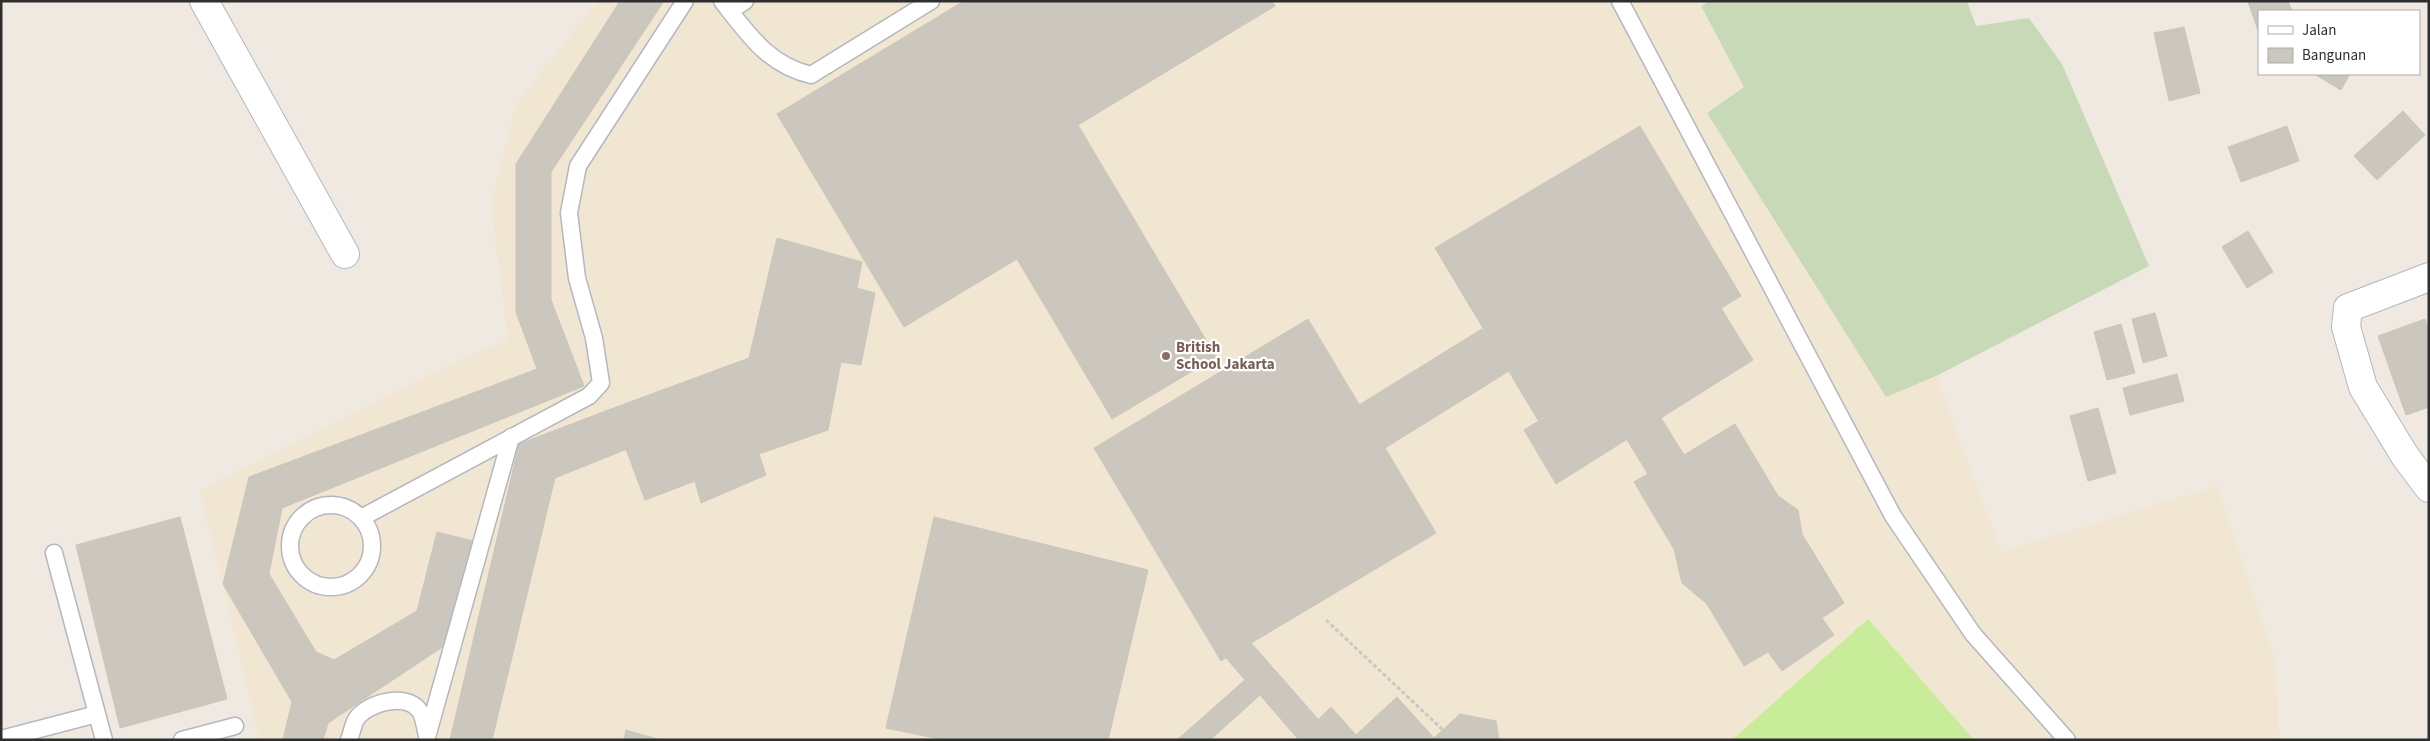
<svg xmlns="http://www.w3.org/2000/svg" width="2430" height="741" viewBox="0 0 2430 741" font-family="'Source Sans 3',sans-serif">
<rect width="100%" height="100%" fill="#efe9e1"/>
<path fill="#f0e6d1" d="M 599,1 L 1698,1 L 1744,87 L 1707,112 L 1886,397 L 1936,376 L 2001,552 L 2217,486 L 2276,663 L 2279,740 L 260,740 L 200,491 L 435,372 L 508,339 L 491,205 L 516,104 Z"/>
<path fill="#c8d9b8" d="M 1710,1 L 1967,1 L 1976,26 L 2029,18 L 2062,64 L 2149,266 L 1936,376 L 1886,397 L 1707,113 L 1744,87 L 1701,6 Z"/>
<path fill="#c9ec9a" d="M 1868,619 L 1974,740 L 1732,740 Z"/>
<path fill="#cbc7bf" stroke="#cbc5ba" d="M 620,1 L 664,1 L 551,172 L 551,300 L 584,386 L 282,508 L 269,574 L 316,652 L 334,660 L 417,611 L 437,532 L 477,542 L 453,640 L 328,723 L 323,740 L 283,740 L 292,702 L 223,584 L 249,477 L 537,369 L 516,312 L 516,164 Z
M 964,1 L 1272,1 L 1275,6 L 1078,125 L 1216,357 L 1112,419 L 1017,259 L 904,327 L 777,114 Z
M 2288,1 L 2292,11 L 2259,11 L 2259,33 L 2248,2 Z
M 2184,27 L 2200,93 L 2169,101 L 2154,33 Z
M 2314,74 L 2350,74 L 2341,90 Z
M 2403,111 L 2425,135 L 2377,180 L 2354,156 Z
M 1640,126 L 1741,296 L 1538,420 L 1435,248 Z
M 2287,126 L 2299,161 L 2241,182 L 2228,147 Z
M 2248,231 L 2273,272 L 2247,288 L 2222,247 Z
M 777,238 L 862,262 L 857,288 L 875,293 L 861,365 L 841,362 L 828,430 L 759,454 L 766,475 L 701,503 L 695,481 L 645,500 L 611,409 L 749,358 Z
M 1721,308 L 1753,360 L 1556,484 L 1524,430 Z
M 2155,313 L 2167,356 L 2143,363 L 2132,319 Z
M 1308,319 L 1436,533 L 1221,661 L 1094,448 Z
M 2425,319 L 2429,331 L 2429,407 L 2406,415 L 2378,336 Z
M 2121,324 L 2135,373 L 2107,380 L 2094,332 Z
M 1482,329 L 1509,371 L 1385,448 L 1359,405 Z
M 2177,374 L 2184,401 L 2130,415 L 2123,388 Z
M 2098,408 L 2116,473 L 2088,481 L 2070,416 Z
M 611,409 L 627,449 L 555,478 L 492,740 L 450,740 L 519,444 Z
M 1661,418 L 1684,455 L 1735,424 L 1778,496 L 1798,510 L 1802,534 L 1844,603 L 1822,618 L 1834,635 L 1782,671 L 1768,652 L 1744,666 L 1707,604 L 1682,583 L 1674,549 L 1634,482 L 1648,474 L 1627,440 Z
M 180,517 L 227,699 L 120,728 L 76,545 Z
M 934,517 L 1148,570 L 1108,740 L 944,740 L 886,728 Z
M 1251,643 L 1318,719 L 1298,739 L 1260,695 L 1210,740 L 1177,740 L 1245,680 L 1226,658 Z
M 1397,697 L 1434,738 L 1460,714 L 1496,721 L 1499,740 L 1297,740 L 1331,707 L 1356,735 Z
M 626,730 L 660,740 L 624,740 Z"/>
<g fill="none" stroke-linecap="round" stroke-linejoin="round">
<g stroke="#b4b7c1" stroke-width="19">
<path id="service" d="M 722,1 C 748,34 768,65 811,75 L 931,1
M 1620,1 L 1893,516 L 1973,634 L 2067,740
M 730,11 L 745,1
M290 546a41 41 0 1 1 82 0a41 41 0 1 1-82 0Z
M 361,518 L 589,396 L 601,383 L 594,338 L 577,278 L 569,213 L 578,166 L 685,1
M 54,553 L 104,740
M 427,737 L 511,437
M 1,739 L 97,714
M 182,740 L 235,726
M 349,740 C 352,733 353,723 357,718 C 369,702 406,693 419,710 C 424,716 425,729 427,736"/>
</g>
<g stroke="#b4b7c1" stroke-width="30">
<path id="minor" d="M 204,1 L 345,254
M 2429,277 L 2348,308 L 2346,327 L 2363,387 L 2405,456 L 2429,488"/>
</g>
<path stroke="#c9c9c9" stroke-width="3" stroke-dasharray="4 2.5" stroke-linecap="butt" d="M 1326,620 L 1443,730"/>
<use href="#service" stroke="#fff" stroke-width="16"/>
<use href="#minor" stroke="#fff" stroke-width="28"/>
</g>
<circle fill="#8d6e63" stroke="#fff" stroke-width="2" cx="1166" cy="356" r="5"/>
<g text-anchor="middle" stroke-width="4.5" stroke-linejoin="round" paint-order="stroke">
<g font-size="15" font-weight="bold" fill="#785e54" stroke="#fff" text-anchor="start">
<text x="1176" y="352">British<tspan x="1176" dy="17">School Jakarta</tspan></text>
</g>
</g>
<rect width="2430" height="741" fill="none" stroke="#2e2e2e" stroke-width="5"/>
<rect x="2258" y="10" width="162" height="65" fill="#ffffff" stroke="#ababab"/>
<rect x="2268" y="26" width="25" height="8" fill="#ffffff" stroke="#ababab"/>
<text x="2302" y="35" font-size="15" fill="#2e2e2e">Jalan</text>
<rect x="2268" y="48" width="25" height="15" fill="#cbc7bf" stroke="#ababab"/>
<text x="2302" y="60" font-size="15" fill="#2e2e2e">Bangunan</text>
</svg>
